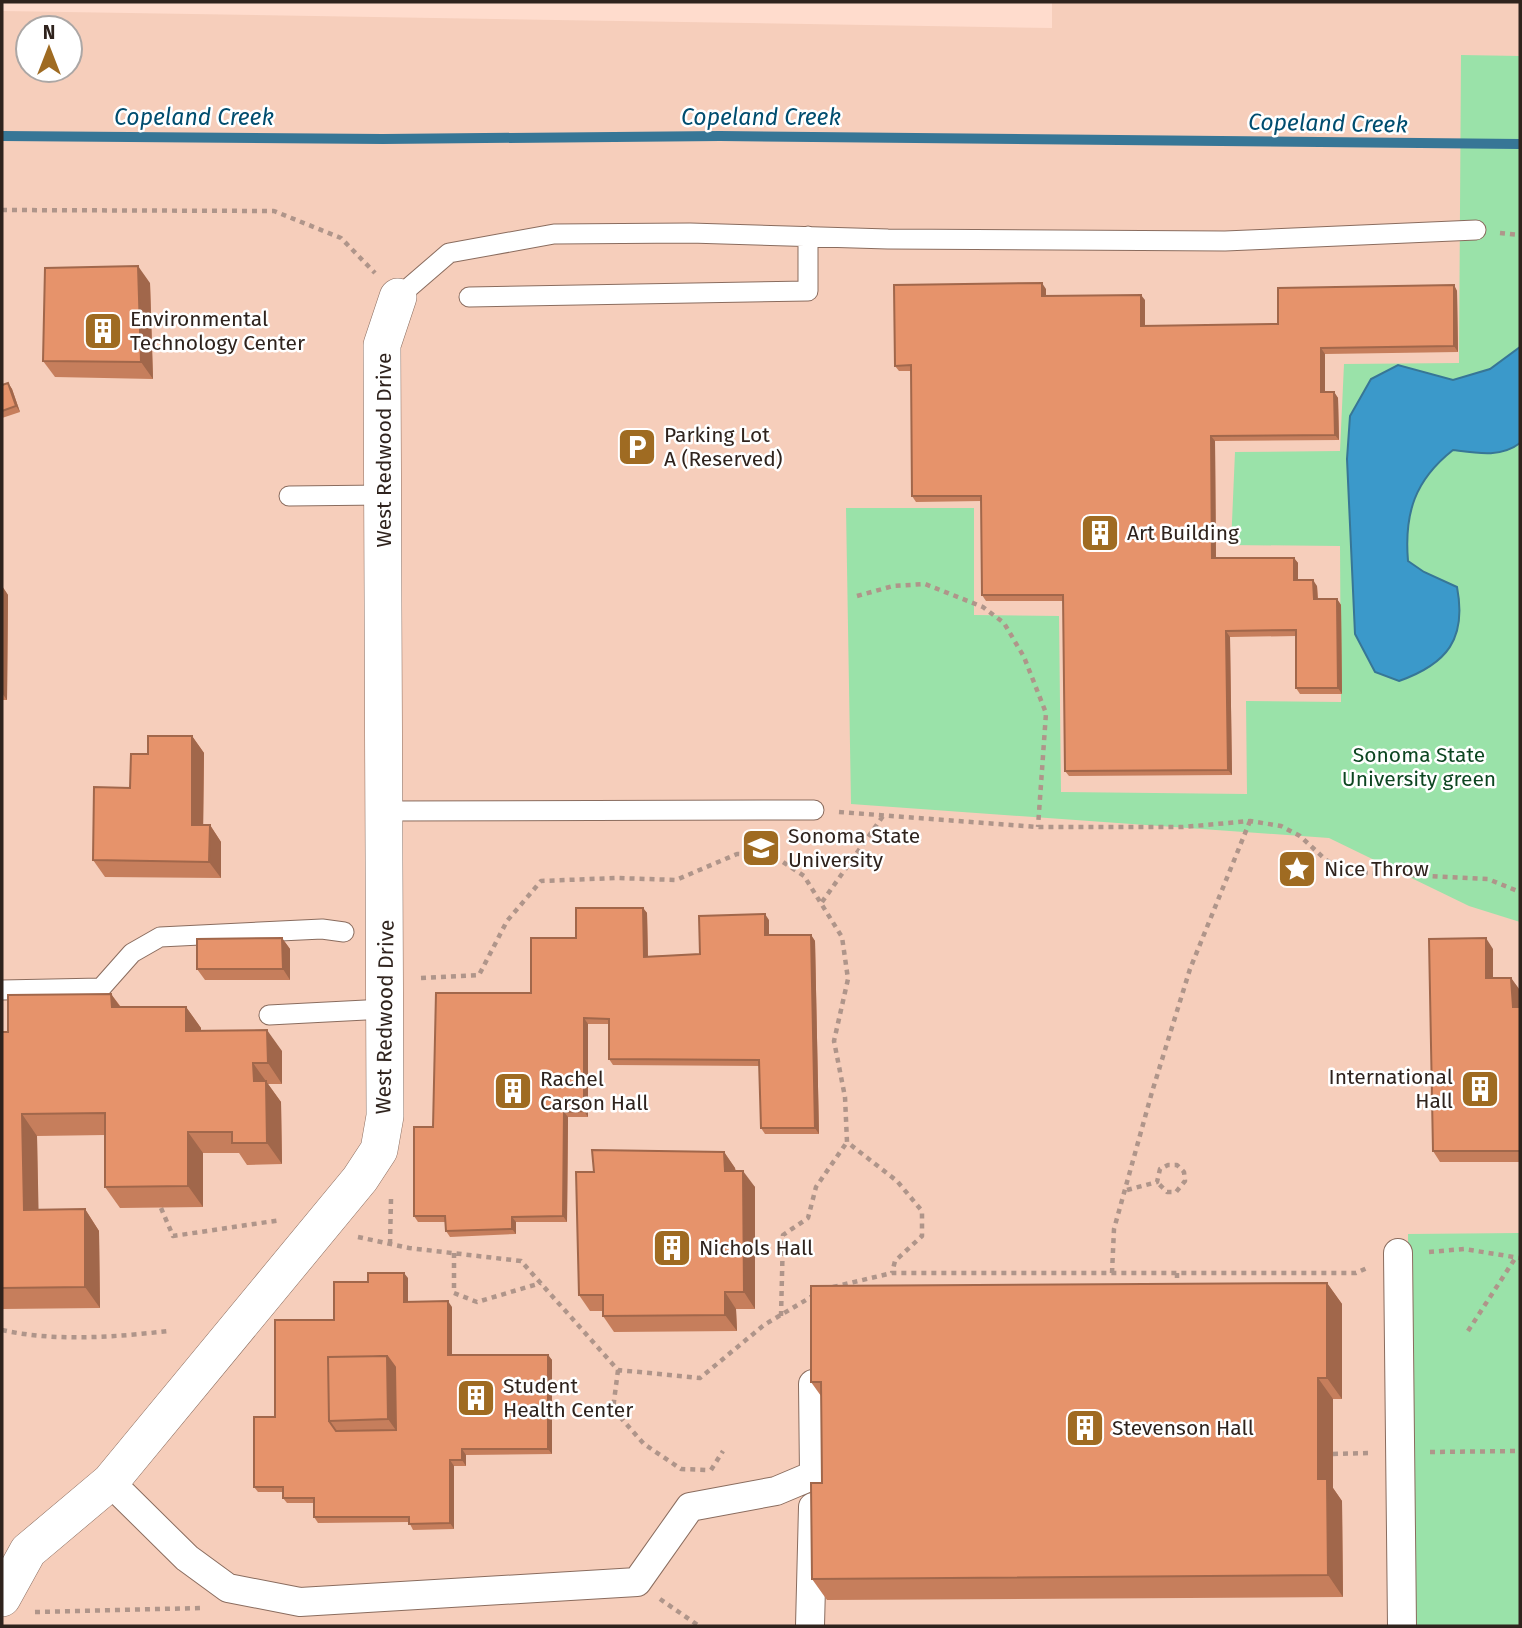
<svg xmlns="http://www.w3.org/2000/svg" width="1522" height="1628" viewBox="0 0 1522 1628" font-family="'Fira Sans',sans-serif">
<rect width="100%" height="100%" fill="#ffdccd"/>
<path fill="#f6cebb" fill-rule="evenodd" d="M 1052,2 L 1520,2 L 1520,1626 L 2,1626 L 2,11 L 1052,28 ZM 28,28 L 70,28 L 70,70 L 28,70 Z"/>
<path fill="#9ae2a9" d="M 1461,55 L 1520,56 L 1520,922 L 1469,906 L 1329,838 L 851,804 L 846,508 L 974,508 L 974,615 L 1059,616 L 1061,792 L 1247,794 L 1246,701 L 1341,702 L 1340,546 L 1231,545 L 1235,452 L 1340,451 L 1344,364 L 1459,363 Z
M 1520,1233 L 1520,1626 L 1410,1626 L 1408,1234 Z"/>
<path fill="#3b99ca" stroke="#377696" stroke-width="2" d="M 1520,347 L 1520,443 C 1501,458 1476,453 1453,450 C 1415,480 1404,513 1408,561 L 1424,572 L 1457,587 C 1467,639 1447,664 1399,681 L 1375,672 L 1355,634 L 1347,459 L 1350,416 L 1371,379 L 1398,365 L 1453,380 L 1490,369 Z"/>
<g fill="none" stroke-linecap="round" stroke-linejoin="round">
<path stroke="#377696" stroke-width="10" d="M 2,136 L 383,139 L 720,136 L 1520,144"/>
<g stroke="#8a6c5e" stroke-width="21">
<path id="service" d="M 398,297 L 449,253 L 554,234 L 690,233 L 888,239 L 1225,241 L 1476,230
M 469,297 L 808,291 L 808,236
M 289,496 L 384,495
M 386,811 L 814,810
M 2,990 L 101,988 L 132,953 L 160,937 L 322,929 L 344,932
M 269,1015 L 385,1009"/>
</g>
<g stroke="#8a6c5e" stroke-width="30">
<path id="pedestrian" d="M 1398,1253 L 1402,1626
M 110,1482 L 187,1558 L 228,1588 L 300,1602 L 637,1582 L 690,1507 L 776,1491 L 814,1475 L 813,1384
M 810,1626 L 813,1507"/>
</g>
<g stroke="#8a6c5e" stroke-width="38">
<path id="minor" d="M 2,1598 L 28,1551 L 110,1482 L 360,1179 L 379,1150 L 385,1116 L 382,345 L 398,297"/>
</g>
<path stroke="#af958a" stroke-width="4.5" stroke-dasharray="5 5" stroke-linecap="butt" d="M 2,210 L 274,211 L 341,238 L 375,273
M 1500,233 L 1520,235
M 857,596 L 893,586 L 925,584 L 983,607 L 1004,623 L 1024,657 L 1046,713 L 1038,827
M 839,812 L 1038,827 L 1183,827 L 1250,821 L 1281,826 L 1300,836 L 1326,860 L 1347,872 L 1488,879 L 1520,892
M 748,837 L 748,854
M 822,902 L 883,816
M 421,978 L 479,975 L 507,921 L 541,881 L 616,878 L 676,880 L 737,854 L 760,855 L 783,862 L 804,876 L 842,937 L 848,979 L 834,1041 L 845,1097 L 847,1142 L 897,1181 L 922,1211 L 922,1236 L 895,1261 L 892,1273
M 1127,1190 L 1157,1182 L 1160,1169 L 1168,1165 L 1177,1165 L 1184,1172 L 1185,1181 L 1176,1192 L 1167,1192 L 1157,1182
M 161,1208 L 173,1236 L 281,1220
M 358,1237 L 409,1248 L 521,1261 L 618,1370 L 700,1378 L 764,1325 L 816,1294
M 390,1244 L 391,1199
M 1429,1252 L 1464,1249 L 1520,1258
M 454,1253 L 454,1293 L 477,1302 L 541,1283
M 1112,1273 L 1114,1229 L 1152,1092 L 1190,969 L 1250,821
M 1177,1273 L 1177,1289
M 833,1287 L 892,1273 L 1356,1273 L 1367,1268
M 781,1316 L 783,1235 L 808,1218 L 816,1187 L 847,1142
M 2,1330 C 55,1342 115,1337 169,1331
M 1468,1331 L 1516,1257
M 618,1370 L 613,1409 L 644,1444 L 681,1469 L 707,1470
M 1430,1452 L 1520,1451
M 1333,1454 L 1369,1453
M 711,1470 L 723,1451
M 660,1599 L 699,1626
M 35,1612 L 201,1608"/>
<use href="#service" stroke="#fff" stroke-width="19"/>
<use href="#pedestrian" stroke="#fff" stroke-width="28"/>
<use href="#minor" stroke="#fff" stroke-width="37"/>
</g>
<path fill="#c67e5c" d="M 150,283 L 153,379 L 55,377 L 43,361 Z
M 1454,285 L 1457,291 L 1458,352 L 1325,354 L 1325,392 L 1334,392 L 1338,398 L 1339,440 L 1215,441 L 1216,558 L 1294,558 L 1298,563 L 1298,580 L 1317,586 L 1318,599 L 1337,599 L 1341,605 L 1342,694 L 1300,694 L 1296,688 L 1296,636 L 1230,637 L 1232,775 L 1069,776 L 1065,771 L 1064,601 L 986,601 L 982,595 L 981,501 L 916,502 L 912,496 L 912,371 L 899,371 L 895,366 L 1046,289 L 1046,296 L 1145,300 L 1145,326 L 1278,324 Z
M 8,383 L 12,389 L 20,412 L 2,418 L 2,385 Z
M 2,586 L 8,595 L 7,700 L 2,700 Z
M 192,736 L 204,753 L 203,825 L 210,825 L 221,842 L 221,878 L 105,877 L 93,860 L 148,754 Z
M 643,908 L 647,913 L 648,956 L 700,954 L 769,920 L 769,935 L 811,935 L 815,941 L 819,1134 L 765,1134 L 761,1128 L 760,1066 L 613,1065 L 609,1059 L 609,1024 L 588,1024 L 588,1117 L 568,1117 L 567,1222 L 516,1222 L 516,1234 L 450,1237 L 446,1231 L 446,1222 L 418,1222 L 414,1216 L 433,1127 L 531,993 L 576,938 Z
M 282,938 L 290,949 L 290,980 L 205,980 L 197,969 Z
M 1493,949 L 1493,978 L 1511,978 L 1519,989 L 1520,1007 L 1520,1162 L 1440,1162 L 1433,1151 Z
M 111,994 L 121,1007 L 186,1007 L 201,1028 L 201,1031 L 282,1051 L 282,1084 L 268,1084 L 281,1102 L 282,1164 L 247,1165 L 239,1153 L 203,1153 L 203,1207 L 120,1208 L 105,1187 L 105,1135 L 37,1136 L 38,1210 L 85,1209 L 99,1231 L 100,1308 L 2,1309 L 2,1032 L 8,1032 Z
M 724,1152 L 735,1168 L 736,1171 L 755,1187 L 755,1309 L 736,1309 L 737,1331 L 614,1332 L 603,1316 L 603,1311 L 590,1311 L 579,1295 L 594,1172 Z
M 408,1278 L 408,1301 L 452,1307 L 452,1355 L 548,1355 L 552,1360 L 552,1454 L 466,1455 L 466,1466 L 454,1466 L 454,1529 L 413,1530 L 409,1522 L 318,1523 L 314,1517 L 314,1503 L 287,1503 L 283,1498 L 283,1492 L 258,1492 L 254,1487 L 275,1417 L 334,1320 L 368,1282 Z
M 1327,1283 L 1342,1304 L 1342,1399 L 1333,1399 L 1333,1488 L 1342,1501 L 1343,1597 L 827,1600 L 812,1579 L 822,1483 L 821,1396 L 811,1382 Z"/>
<path fill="#a1674b" d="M 138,266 L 150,283 L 153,379 L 141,362 Z
M 1042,283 L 1046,289 L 1046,302 L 1042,296 Z
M 1454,285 L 1457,291 L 1458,352 L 1454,346 Z
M 1141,295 L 1145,300 L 1145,332 L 1141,326 Z
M 1321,348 L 1325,354 L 1325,398 L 1321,392 Z
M 8,383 L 12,389 L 20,412 L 16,406 Z
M 1334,392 L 1338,398 L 1339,440 L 1335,435 Z
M 1211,436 L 1215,441 L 1216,564 L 1212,558 Z
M 1294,558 L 1298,563 L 1298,586 L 1294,580 Z
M 1313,580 L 1317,586 L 1318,605 L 1314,599 Z
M 2,586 L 8,595 L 7,700 L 2,693 Z
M 1337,599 L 1341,605 L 1342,694 L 1338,688 Z
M 1226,631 L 1230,637 L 1232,775 L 1228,770 Z
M 192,736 L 204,753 L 203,841 L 192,825 Z
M 210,825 L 221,842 L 221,878 L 209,862 Z
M 643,908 L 647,913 L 648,962 L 644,957 Z
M 765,914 L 769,920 L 769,941 L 765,935 Z
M 811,935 L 815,941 L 819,1134 L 815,1128 Z
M 282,938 L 290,949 L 290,980 L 283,969 Z
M 1486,938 L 1493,949 L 1493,989 L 1486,978 Z
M 1511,978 L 1519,989 L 1520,1018 L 1513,1007 Z
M 111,994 L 126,1015 L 112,1007 Z
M 186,1007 L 201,1028 L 201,1052 L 186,1031 Z
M 584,1018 L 588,1024 L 588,1117 L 584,1111 Z
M 267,1030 L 282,1051 L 282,1084 L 268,1063 Z
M 253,1063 L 281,1102 L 282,1164 L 267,1143 L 254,1081 Z
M 564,1112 L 568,1117 L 567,1222 L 563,1216 Z
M 22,1114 L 37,1136 L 39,1231 L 24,1210 Z
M 188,1132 L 203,1153 L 203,1207 L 188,1186 Z
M 724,1152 L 735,1168 L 736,1187 L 725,1171 Z
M 743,1171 L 755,1187 L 755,1309 L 744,1292 Z
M 85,1209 L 99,1231 L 100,1308 L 85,1287 Z
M 512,1217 L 516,1222 L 516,1234 L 512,1229 Z
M 404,1273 L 408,1278 L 408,1307 L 404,1302 Z
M 1327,1283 L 1342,1304 L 1342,1399 L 1327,1378 Z
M 725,1292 L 736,1309 L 737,1331 L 725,1315 Z
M 448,1301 L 452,1307 L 452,1361 L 448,1355 Z
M 548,1355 L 552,1360 L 552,1454 L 548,1449 Z
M 387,1356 L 399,1373 L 400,1436 L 388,1419 Z
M 1318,1378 L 1333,1399 L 1333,1488 L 1342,1501 L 1343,1597 L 1328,1575 L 1318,1479 Z
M 462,1449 L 466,1455 L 466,1466 L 462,1460 Z
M 450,1460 L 454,1466 L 454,1529 L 450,1523 Z"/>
<path fill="#e6936b" stroke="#a1674b" stroke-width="2" fill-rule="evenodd" d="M 138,266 L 141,362 L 43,361 L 45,268 Z
M 1042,283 L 1042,296 L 1141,295 L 1141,326 L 1278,324 L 1278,288 L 1454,285 L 1454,346 L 1321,348 L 1321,392 L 1334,392 L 1335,435 L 1211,436 L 1212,558 L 1294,558 L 1294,580 L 1313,580 L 1314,599 L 1337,599 L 1338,688 L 1296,688 L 1296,630 L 1226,631 L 1228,770 L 1065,771 L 1063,595 L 982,595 L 981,496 L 912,496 L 911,365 L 895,366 L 894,285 Z
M 8,383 L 16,406 L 2,411 L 2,385 Z
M 148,736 L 192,736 L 192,825 L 210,825 L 209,862 L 93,860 L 94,787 L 130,788 L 131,754 L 148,754 Z
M 576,908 L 643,908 L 644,957 L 700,954 L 699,916 L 765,914 L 765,935 L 811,935 L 815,1128 L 761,1128 L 759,1060 L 609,1059 L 609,1019 L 584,1018 L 584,1111 L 564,1112 L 563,1216 L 512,1217 L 512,1229 L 446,1231 L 445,1216 L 414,1216 L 414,1127 L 433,1127 L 436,993 L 531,993 L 531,938 L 576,938 Z
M 282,938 L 283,969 L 197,969 L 197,939 Z
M 1486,938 L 1486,978 L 1511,978 L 1513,1007 L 1520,1007 L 1520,1151 L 1433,1151 L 1429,939 Z
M 111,994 L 112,1007 L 186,1007 L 186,1031 L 267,1030 L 268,1063 L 253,1063 L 254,1081 L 266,1081 L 267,1143 L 232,1143 L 232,1132 L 188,1132 L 188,1186 L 105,1187 L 105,1113 L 22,1114 L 24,1210 L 85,1209 L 85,1287 L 2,1288 L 2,1032 L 8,1032 L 8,995 Z
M 592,1150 L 724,1152 L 725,1171 L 743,1171 L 744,1292 L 725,1292 L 725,1315 L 603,1316 L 603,1295 L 579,1295 L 576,1172 L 594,1172 Z
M 368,1273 L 404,1273 L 404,1302 L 448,1301 L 448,1355 L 548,1355 L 548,1449 L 462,1449 L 462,1460 L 450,1460 L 450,1523 L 409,1524 L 409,1517 L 314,1517 L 314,1498 L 283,1498 L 283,1487 L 254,1487 L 254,1417 L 275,1417 L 275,1320 L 334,1320 L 334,1282 L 368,1282 ZM 387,1356 L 395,1367 L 396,1430 L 336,1431 L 329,1421 L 328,1357 Z
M 1327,1283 L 1327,1378 L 1318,1378 L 1318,1479 L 1327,1479 L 1328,1575 L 812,1579 L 811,1483 L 822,1483 L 821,1382 L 811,1382 L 811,1286 Z
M 387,1356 L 388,1419 L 329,1421 L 328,1357 Z"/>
<defs>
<g id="building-square" transform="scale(2.0125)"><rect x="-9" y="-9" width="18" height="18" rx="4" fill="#9f6b22" stroke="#fff"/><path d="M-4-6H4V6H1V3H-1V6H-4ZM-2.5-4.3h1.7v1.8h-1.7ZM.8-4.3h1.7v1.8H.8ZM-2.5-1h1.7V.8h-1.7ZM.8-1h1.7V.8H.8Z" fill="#fff"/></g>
<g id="parking-square" transform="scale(2.0125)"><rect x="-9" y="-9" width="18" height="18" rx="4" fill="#9f6b22" stroke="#fff"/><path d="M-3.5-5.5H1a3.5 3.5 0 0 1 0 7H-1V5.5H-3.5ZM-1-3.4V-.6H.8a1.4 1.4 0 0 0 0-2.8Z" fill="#fff"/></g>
<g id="university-square" transform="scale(2.0125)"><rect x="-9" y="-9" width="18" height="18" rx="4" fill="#9f6b22" stroke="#fff"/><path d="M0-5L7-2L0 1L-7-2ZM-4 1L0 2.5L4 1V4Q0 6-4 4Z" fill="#fff"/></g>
<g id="sight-square" transform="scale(2.0125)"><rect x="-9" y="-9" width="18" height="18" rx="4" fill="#9f6b22" stroke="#fff"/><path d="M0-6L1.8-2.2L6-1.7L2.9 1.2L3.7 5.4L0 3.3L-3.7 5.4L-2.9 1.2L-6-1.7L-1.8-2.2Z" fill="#fff"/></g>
</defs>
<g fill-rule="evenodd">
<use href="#building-square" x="103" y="331"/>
<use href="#parking-square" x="637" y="447"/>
<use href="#building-square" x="1100" y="533"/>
<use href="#university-square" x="761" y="848"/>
<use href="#sight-square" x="1297" y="869"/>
<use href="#building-square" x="1480" y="1089"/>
<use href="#building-square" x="513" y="1091"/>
<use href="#building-square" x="672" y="1248"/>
<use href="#building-square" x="476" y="1398"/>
<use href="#building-square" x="1085" y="1428"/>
</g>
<g text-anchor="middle" stroke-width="5" stroke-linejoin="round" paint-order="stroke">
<g font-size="21" fill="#2f231d" stroke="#fff" text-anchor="start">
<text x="130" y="326">Environmental<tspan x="130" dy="24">Technology Center</tspan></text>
<text x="664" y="442">Parking Lot<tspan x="664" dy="24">A (Reserved)</tspan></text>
<text x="1127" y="540">Art Building</text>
<text x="788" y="843">Sonoma State<tspan x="788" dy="24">University</tspan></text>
<text x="1324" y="876">Nice Throw</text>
<text x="1453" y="1084" text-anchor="end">International<tspan x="1453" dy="24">Hall</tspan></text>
<text x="540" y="1086">Rachel<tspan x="540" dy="24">Carson Hall</tspan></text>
<text x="699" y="1255">Nichols Hall</text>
<text x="503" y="1393">Student<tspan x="503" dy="24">Health Center</tspan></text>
<text x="1112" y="1435">Stevenson Hall</text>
</g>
<g font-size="21" fill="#2f231d" stroke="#fff">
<text transform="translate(384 450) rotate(-90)" y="7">West Redwood Drive</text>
<text transform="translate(385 1017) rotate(-89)" y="7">West Redwood Drive</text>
</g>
<g font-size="21" fill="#0d4621" stroke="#fff">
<text x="1419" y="762">Sonoma State<tspan x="1419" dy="24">University green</tspan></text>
</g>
<g font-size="23" font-style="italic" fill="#004d6f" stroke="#fff">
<text x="194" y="125">Copeland Creek</text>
<text x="761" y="125">Copeland Creek</text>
<text transform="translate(1328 123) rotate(1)" y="8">Copeland Creek</text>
</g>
</g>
<rect width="1522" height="1628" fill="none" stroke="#2f231d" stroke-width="7"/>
<g transform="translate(49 49)"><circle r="33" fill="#ffffff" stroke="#aca7a5" stroke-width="2"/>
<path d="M0-5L12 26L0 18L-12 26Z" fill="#9f6b22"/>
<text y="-10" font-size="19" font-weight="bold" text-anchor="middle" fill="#2f231d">N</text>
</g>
</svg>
